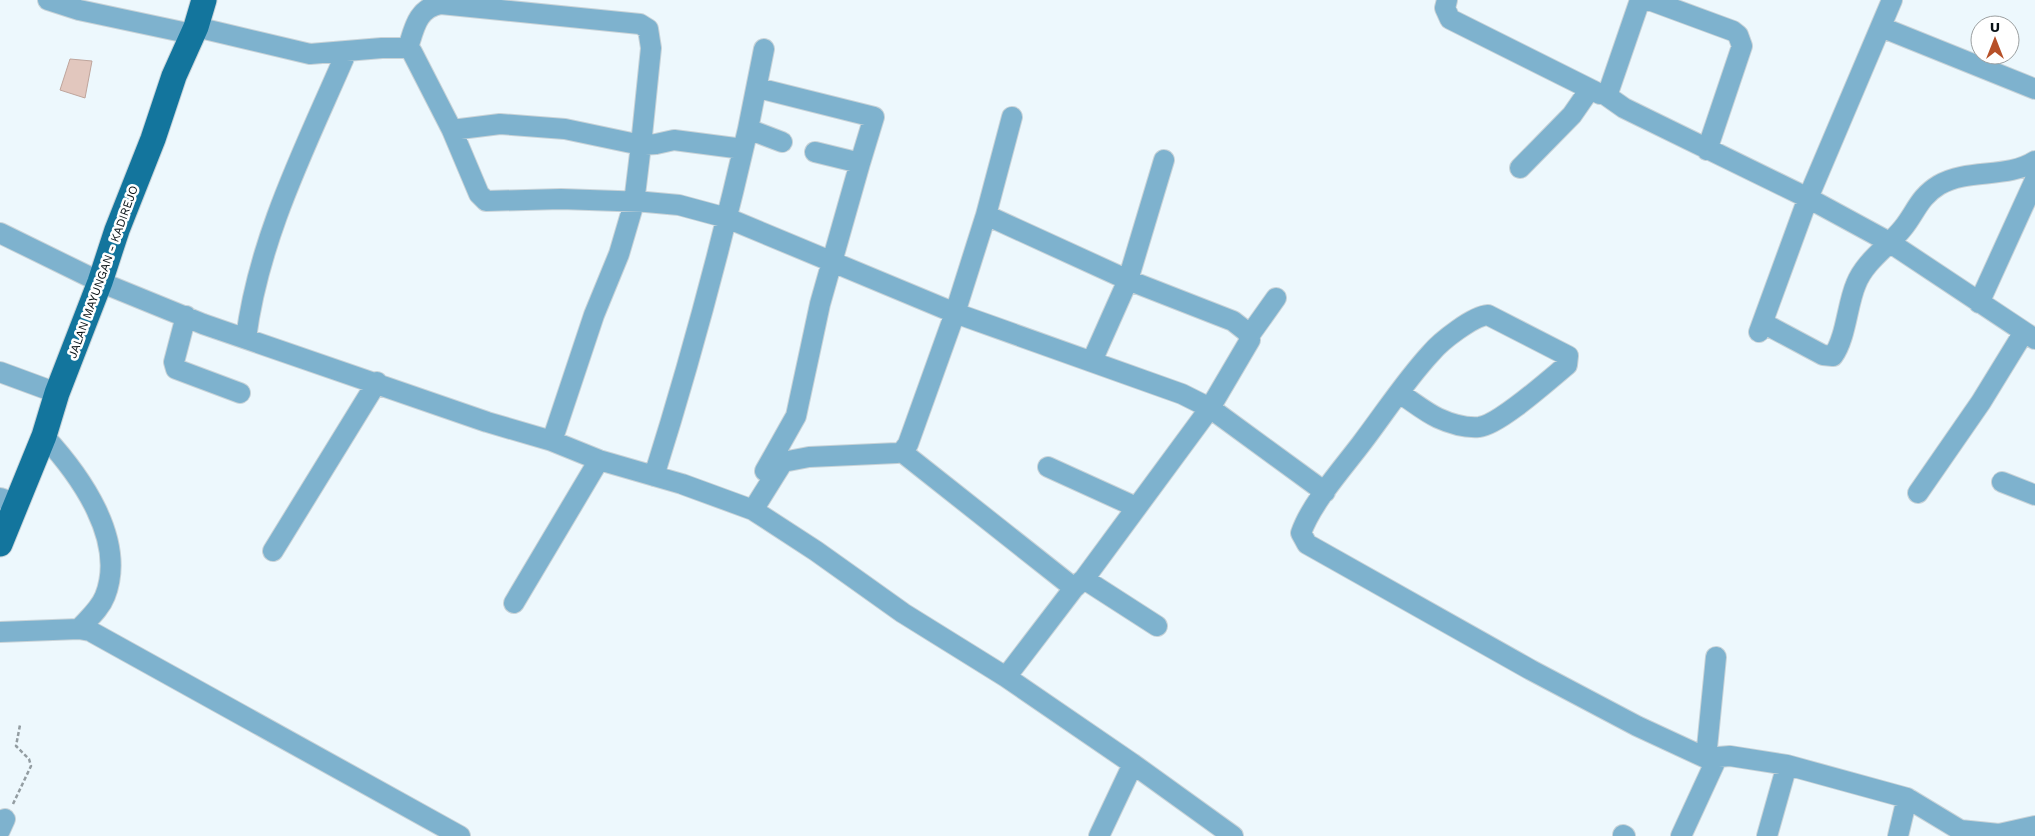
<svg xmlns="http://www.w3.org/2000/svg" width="2035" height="836" viewBox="0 0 2035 836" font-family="'Work Sans',sans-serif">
<rect width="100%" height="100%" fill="#edf8fd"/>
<path fill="#e2c7be" stroke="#bfa59c" d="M 70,59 L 92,61 L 85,98 L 60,90 Z"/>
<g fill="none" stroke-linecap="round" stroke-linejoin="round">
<g stroke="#c8d3d8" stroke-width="22">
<path id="minor" d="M 48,0 L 79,10 L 192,34
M 1447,0 L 1445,8 L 1450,19 L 1590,89
M 1640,0 L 1607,96 L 1624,108 L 1808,198 L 1889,242 L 2035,339
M 1649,0 L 1733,31 L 1738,35 L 1742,46 L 1707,150
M 196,27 L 310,54 L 382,48 L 408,48 L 412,52 L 452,130 L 479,194 L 486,201 L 561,199 L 646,202 L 679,205 L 727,218 L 955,313 L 1182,394 L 1210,408 L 1325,492
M 1881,27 L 2035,89
M 408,48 C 414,29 417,8 441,4 L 640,24 L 648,29 L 651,48 L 641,145 L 656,144 L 674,140 L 743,149
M 758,88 L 874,117 L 860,163
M 748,129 L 764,49
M 452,130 L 500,124 L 565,129 L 641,145 L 634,203 L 619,254 L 594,315 L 552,441
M 1520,168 L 1572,115 L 1590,89 L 1600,94
M 986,215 L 1128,280 L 1233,321 L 1247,332 L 1250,340 L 1210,408 L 1084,579 L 1074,588 L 1006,677
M 0,233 L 100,282 L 203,324 L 487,422 L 552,441 L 599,460 L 682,484 L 753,510 L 816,551 L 903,613 L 1006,677 L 1133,764 L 1233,836
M 1979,303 L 2035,180
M 186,316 L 174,362 L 176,369 L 240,393
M 1763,323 L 1823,355 L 1833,356 C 1846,338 1847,305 1856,284 C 1865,261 1888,247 1903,228 C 1916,212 1919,197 1939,185 C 1968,168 2007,179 2035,161
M 1759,332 L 1808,198 L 1892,0
M 1249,336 L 1276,298
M 246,338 C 259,236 307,144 347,51
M 1092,361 L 1128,280 L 1164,160
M 0,372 L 57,393
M 1399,393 C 1412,401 1425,412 1438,418 C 1451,424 1465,428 1479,427 C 1499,425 1550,379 1567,365 L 1568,356 L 1488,315 C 1473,316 1441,341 1431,353 C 1405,381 1384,414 1361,444 C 1342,469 1311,504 1301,533 L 1307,544 L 1531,670 L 1637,726 L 1706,758 L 1730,756 L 1787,765 L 1767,836
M 44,436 C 80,475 127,540 105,596 C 100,609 89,618 79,629
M 902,452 L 1074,588
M 1048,467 L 1136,507
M 765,471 L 796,416 L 820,304 L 860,163 L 815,152
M 654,476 C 690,362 721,246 748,129 L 782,142
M 2002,482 L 2035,495
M 1918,493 L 1981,402 L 2024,332
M 0,498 L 15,503
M 753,510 L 783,462 L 809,457 L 897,453 L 902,452 L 908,444 L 955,313 L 986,215 L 1012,117
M 273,551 L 377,382
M 1084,579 L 1157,626
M 514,603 L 599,460
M 0,632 L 79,629 L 90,631 L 460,836
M 1706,758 L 1716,657
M 1787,765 L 1907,798
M 0,830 L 5,819
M 1623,835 L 1625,836
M 1099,836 L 1133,764
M 1681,836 L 1717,758
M 1898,836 L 1907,798 L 1960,830 L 1999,834 L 2035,826"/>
</g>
<g stroke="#c8d3d8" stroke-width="27">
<path id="major" d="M 0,544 L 44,436 L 57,393 L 100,282 L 117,230 L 153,139 L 174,76 L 196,27 L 204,0"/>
</g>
<path stroke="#939da2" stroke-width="2.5" stroke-dasharray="4 2.5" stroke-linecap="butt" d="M 13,804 L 31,766 L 29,759 L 16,746 L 20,725"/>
<use href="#minor" stroke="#7eb2ce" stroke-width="20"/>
<use href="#major" stroke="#13759d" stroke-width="25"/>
</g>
<g text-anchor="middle" stroke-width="5" stroke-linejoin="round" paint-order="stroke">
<g font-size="12" fill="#081115" stroke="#fff">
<text transform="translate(103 272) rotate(-70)" y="4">JALAN MAYUNGAN - KADIREJO</text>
</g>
</g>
<g transform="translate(1995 40)"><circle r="24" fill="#ffffff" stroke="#9ca0a1"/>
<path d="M0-4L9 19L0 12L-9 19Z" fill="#b75028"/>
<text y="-8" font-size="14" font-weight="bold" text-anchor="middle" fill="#081115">U</text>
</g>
</svg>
